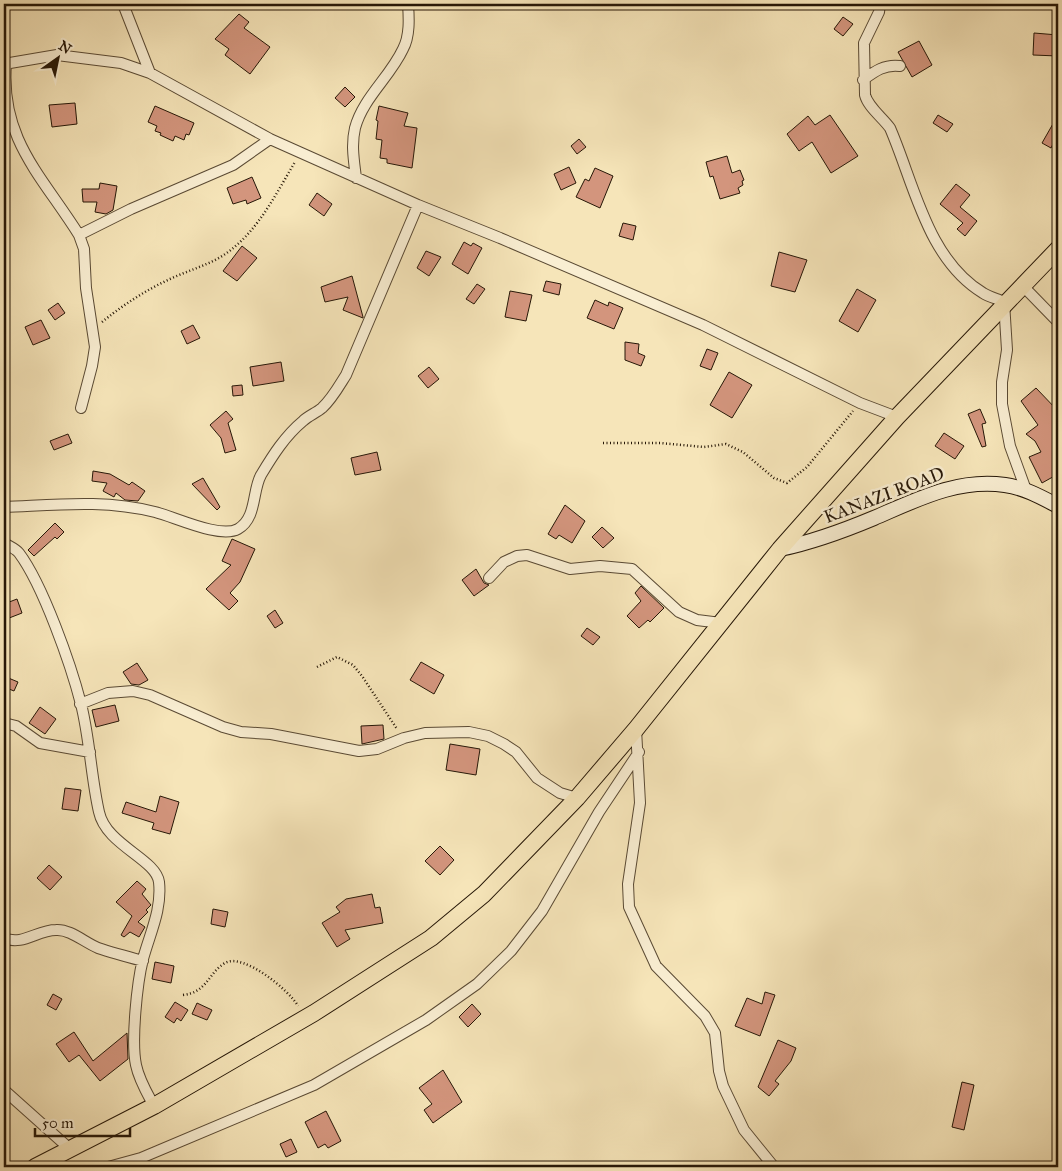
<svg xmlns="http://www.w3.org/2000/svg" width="1062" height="1171" viewBox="0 0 1062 1171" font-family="'IM FELL Great Primer',serif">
<rect width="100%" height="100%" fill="#f6e5b9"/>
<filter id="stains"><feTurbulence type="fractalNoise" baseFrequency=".004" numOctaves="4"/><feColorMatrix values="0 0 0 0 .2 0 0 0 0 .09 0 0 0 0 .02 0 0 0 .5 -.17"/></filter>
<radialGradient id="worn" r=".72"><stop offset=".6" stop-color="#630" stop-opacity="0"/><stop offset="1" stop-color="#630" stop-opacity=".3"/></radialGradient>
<path fill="#d3957d" stroke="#261707" d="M 239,14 L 249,22 L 244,28 L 270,47 L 250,74 L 225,55 L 229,49 L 215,39 Z
M 843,17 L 853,24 L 843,36 L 834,29 Z
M 1034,33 L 1058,35 L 1058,56 L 1033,55 Z
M 919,41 L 932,65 L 912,77 L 898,52 Z
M 345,87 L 355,97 L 345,107 L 335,98 Z
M 75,103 L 77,124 L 52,127 L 49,105 Z
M 155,106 L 194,123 L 189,135 L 186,134 L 184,140 L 175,136 L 173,141 L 160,135 L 161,133 L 155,131 L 157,126 L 148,122 Z
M 379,106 L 408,113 L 404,126 L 417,128 L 412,168 L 387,163 L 387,159 L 380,158 L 382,140 L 376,139 L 378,121 L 376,120 Z
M 830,115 L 858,156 L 831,173 L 812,142 L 799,151 L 787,134 L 808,116 L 815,125 Z
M 938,115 L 953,124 L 947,132 L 933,123 Z
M 1058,115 L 1058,134 L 1051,148 L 1042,143 Z
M 579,139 L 586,147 L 577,154 L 571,146 Z
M 727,156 L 732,173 L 740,170 L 744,180 L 742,181 L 743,185 L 738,188 L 740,193 L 720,199 L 713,176 L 710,177 L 706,162 Z
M 569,167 L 576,183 L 561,190 L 554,174 Z
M 595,168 L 613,176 L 600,208 L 576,197 L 585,179 L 589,181 Z
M 252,177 L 261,198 L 247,204 L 246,200 L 233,204 L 227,188 Z
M 100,183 L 117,186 L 113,210 L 106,214 L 95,212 L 97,202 L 83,202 L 82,189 L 99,189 Z
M 956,184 L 970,195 L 960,207 L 977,221 L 965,236 L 957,229 L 963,223 L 940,204 Z
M 317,193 L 332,204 L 324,216 L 309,205 Z
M 623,223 L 636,226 L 633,240 L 619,236 Z
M 464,242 L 471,246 L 473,243 L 482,248 L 468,274 L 452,264 Z
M 242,246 L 257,258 L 237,281 L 223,271 Z
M 426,251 L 441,257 L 429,276 L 417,268 Z
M 779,252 L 807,260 L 795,292 L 771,286 Z
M 352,276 L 363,317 L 363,318 L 343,310 L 348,297 L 325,302 L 321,287 Z
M 546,281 L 561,284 L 559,295 L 543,291 Z
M 477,284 L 485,289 L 474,304 L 466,299 Z
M 857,289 L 876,300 L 858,332 L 839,321 Z
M 510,291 L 532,295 L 526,321 L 505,317 Z
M 595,300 L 608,306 L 609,302 L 623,308 L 614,329 L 587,318 Z
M 58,303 L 65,313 L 55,320 L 48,310 Z
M 41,320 L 50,338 L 33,345 L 25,327 Z
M 193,325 L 200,338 L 187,344 L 181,331 Z
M 625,342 L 639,344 L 638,353 L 645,356 L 641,366 L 625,360 Z
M 707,349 L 718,353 L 711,370 L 700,366 Z
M 281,362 L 284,381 L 253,386 L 250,367 Z
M 429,367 L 439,379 L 428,388 L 418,376 Z
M 729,372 L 752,385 L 732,418 L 710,405 Z
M 242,385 L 243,395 L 233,396 L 232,386 Z
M 1036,388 L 1058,411 L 1058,474 L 1042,483 L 1029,457 L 1041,452 L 1035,441 L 1026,434 L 1038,425 L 1021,401 Z
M 980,409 L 986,423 L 982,424 L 986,446 L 982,447 L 968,414 Z
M 226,411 L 233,419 L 228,423 L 236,450 L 225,453 L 221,438 L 210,425 Z
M 944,433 L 964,446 L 955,459 L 935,446 Z
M 68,434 L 72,443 L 54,450 L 50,441 Z
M 377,452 L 381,470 L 355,475 L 351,458 Z
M 93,471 L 110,474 L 129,485 L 132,482 L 145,491 L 138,501 L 125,500 L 116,493 L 114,497 L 103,491 L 107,483 L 92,481 Z
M 203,478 L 220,507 L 217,510 L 192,484 Z
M 565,505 L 585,521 L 572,543 L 559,535 L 556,539 L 548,534 Z
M 55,523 L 64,532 L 57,539 L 55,537 L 34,556 L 28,550 Z
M 602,527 L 614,538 L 603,548 L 592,537 Z
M 232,539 L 255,549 L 240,582 L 230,593 L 238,601 L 229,610 L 206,589 L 231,565 L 222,561 Z
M 476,569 L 484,583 L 489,585 L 474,596 L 462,580 Z
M 641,586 L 664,608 L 650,622 L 648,620 L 639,628 L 627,616 L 641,601 L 635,593 Z
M 17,599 L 22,613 L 4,620 L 4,604 Z
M 275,610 L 283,623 L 275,628 L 267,616 Z
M 587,628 L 600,637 L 593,645 L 581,636 Z
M 421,662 L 444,675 L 434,694 L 410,680 Z
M 137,663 L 148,680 L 139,685 L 131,684 L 123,672 Z
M 6,677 L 18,682 L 14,691 L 4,687 Z
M 115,705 L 119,721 L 96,727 L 92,710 Z
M 40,707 L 56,719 L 45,734 L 29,723 Z
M 383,725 L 384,739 L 362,744 L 361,726 Z
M 450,744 L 480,749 L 476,775 L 446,770 Z
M 65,788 L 81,790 L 78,811 L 62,809 Z
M 160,796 L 179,802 L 170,834 L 152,829 L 154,823 L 122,813 L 126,802 L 156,812 Z
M 440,846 L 454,860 L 440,875 L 425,861 Z
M 49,865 L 62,877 L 50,890 L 37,878 Z
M 137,881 L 146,889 L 142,894 L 151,905 L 146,910 L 148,912 L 138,922 L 145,927 L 139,937 L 130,932 L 124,937 L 121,935 L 132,916 L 116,902 Z
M 372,894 L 375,908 L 380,907 L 383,923 L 345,930 L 350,939 L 337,947 L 322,923 L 340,912 L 336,907 L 346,899 Z
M 213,909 L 228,912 L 225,927 L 211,924 Z
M 155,962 L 174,966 L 171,983 L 152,979 Z
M 765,992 L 775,995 L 760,1036 L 735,1026 L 747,998 L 762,1004 Z
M 53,994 L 62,999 L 56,1010 L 47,1005 Z
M 175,1002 L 188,1010 L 181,1021 L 177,1018 L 174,1023 L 165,1017 Z
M 197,1003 L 212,1010 L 207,1020 L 192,1014 Z
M 472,1004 L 481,1014 L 468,1027 L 459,1017 Z
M 74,1032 L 93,1061 L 127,1033 L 128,1059 L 100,1081 L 79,1055 L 69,1062 L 56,1044 Z
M 778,1040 L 796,1048 L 791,1061 L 775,1081 L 779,1084 L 769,1096 L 758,1087 Z
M 443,1070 L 462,1102 L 433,1123 L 424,1110 L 432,1104 L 419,1088 Z
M 962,1082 L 974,1085 L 964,1130 L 952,1127 Z
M 326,1111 L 341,1141 L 328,1148 L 325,1144 L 318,1148 L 305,1122 Z
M 291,1139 L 297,1152 L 286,1157 L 280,1144 Z"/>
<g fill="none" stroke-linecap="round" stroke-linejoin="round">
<g stroke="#5a4a34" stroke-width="12">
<path id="minor" d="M 123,4 L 150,73
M 880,4 L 879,12 L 864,43 L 865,95 C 868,107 882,117 890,128 C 914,183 927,259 983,293 C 989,297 998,299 1004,302 L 1007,350 L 1002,382 L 1002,404 L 1010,446 L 1026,490
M 4,64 L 57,55 L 121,63 L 150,73 L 270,139 L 418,205 L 500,238 L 703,325 L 860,403 L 897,417
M 6,64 C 0,139 42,176 79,235 L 84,249 L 86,288 L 95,347 L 92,366 L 81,408
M 863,80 C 875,71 885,64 900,66
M 356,178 C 354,161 351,145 355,128 C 363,98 390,77 403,49 C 410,36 409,18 408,4
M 79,235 L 131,209 L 233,165 L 270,139
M 1022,285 L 1058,322
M 4,507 C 55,505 104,499 155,512 C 175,517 220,539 238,529 C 257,518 252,491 261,475 C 273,455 285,436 303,421 C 308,416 316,413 322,408 C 332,399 339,386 346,375 L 418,205
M 4,543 C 9,546 16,549 19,553 C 43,585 71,665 81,704 C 90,740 91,777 99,812 C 106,845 156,859 159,882 C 162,910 150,933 143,959 C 137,983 131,1041 136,1065 C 139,1080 147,1093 154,1106
M 489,578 L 504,562 L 517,556 L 527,555 L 570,569 L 600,566 L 632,569 L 679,612 L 697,620 L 721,623
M 80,704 L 108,693 L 133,691 L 150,695 L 223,727 L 241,732 L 271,734 L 359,751 L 377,749 L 404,738 L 425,733 L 469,732 L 488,736 L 504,744 L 516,752 L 537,778 L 560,793 L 577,798
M 4,723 L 16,726 L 40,743 L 90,752
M 636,729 L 640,803 L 628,884 L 629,907 L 656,966 L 705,1016 L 715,1033 L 719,1071 L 723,1086 L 744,1130 L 774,1167
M 4,938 C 23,946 37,930 56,930 C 70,929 84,942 98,948 C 113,953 128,957 143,961
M 4,1090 L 70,1149
M 108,1167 L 141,1158 L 314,1085 L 426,1020 L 477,984 L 511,951 L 542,911 L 599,812 L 639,752"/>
</g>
<g stroke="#261707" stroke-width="16">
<path id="secondary" d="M 780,549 C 813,542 843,531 874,518 C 916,500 958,478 1005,485 C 1025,488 1041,497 1058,506"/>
</g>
<g stroke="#261707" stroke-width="18">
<path id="trunk" d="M 35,1167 L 154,1106 L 314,1013 L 431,938 L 484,894 L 577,798 L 636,729 L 780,549 L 897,417 L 1058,249"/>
</g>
<path stroke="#261707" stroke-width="2.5" stroke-dasharray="1 2.5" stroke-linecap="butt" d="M 102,322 C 123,305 146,290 170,279 C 191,269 214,264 232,249 C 260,227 277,192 295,162
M 603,443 L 660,443 L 704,447 L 726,444 L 743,452 L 774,478 L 787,483 L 807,467 L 853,411
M 317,667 L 337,657 L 353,665 L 362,676 L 397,729
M 183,995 C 208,992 208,973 225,963 C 243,952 290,991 298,1006"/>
<use href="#minor" stroke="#f9eed2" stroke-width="10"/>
<use href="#secondary" stroke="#f9eed2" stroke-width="14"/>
<use href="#trunk" stroke="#f6e5b9" stroke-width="16"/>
</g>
<g text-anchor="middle" stroke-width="5" stroke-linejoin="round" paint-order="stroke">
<g font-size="18" fill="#261707" stroke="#f9eed2">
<text transform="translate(884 495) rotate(-21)" y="6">KANAZI ROAD</text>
</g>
</g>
<rect width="1062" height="1171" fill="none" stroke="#f6e5b9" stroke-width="20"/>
<rect x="5" y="5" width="1052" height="1161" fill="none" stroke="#261707" stroke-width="2.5"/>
<rect x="10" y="10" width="1042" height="1151" fill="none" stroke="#261707"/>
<g transform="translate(58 58) rotate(33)" stroke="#f9eed2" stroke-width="4" paint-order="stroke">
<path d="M0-4L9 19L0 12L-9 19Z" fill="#261707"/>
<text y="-8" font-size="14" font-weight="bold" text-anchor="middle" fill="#261707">N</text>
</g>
<path d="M35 1128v8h95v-8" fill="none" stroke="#261707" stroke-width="2.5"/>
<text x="42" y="1128" font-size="15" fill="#261707" stroke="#f9eed2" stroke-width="4" paint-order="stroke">50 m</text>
<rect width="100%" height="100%" filter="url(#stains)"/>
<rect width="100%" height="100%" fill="url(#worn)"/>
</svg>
